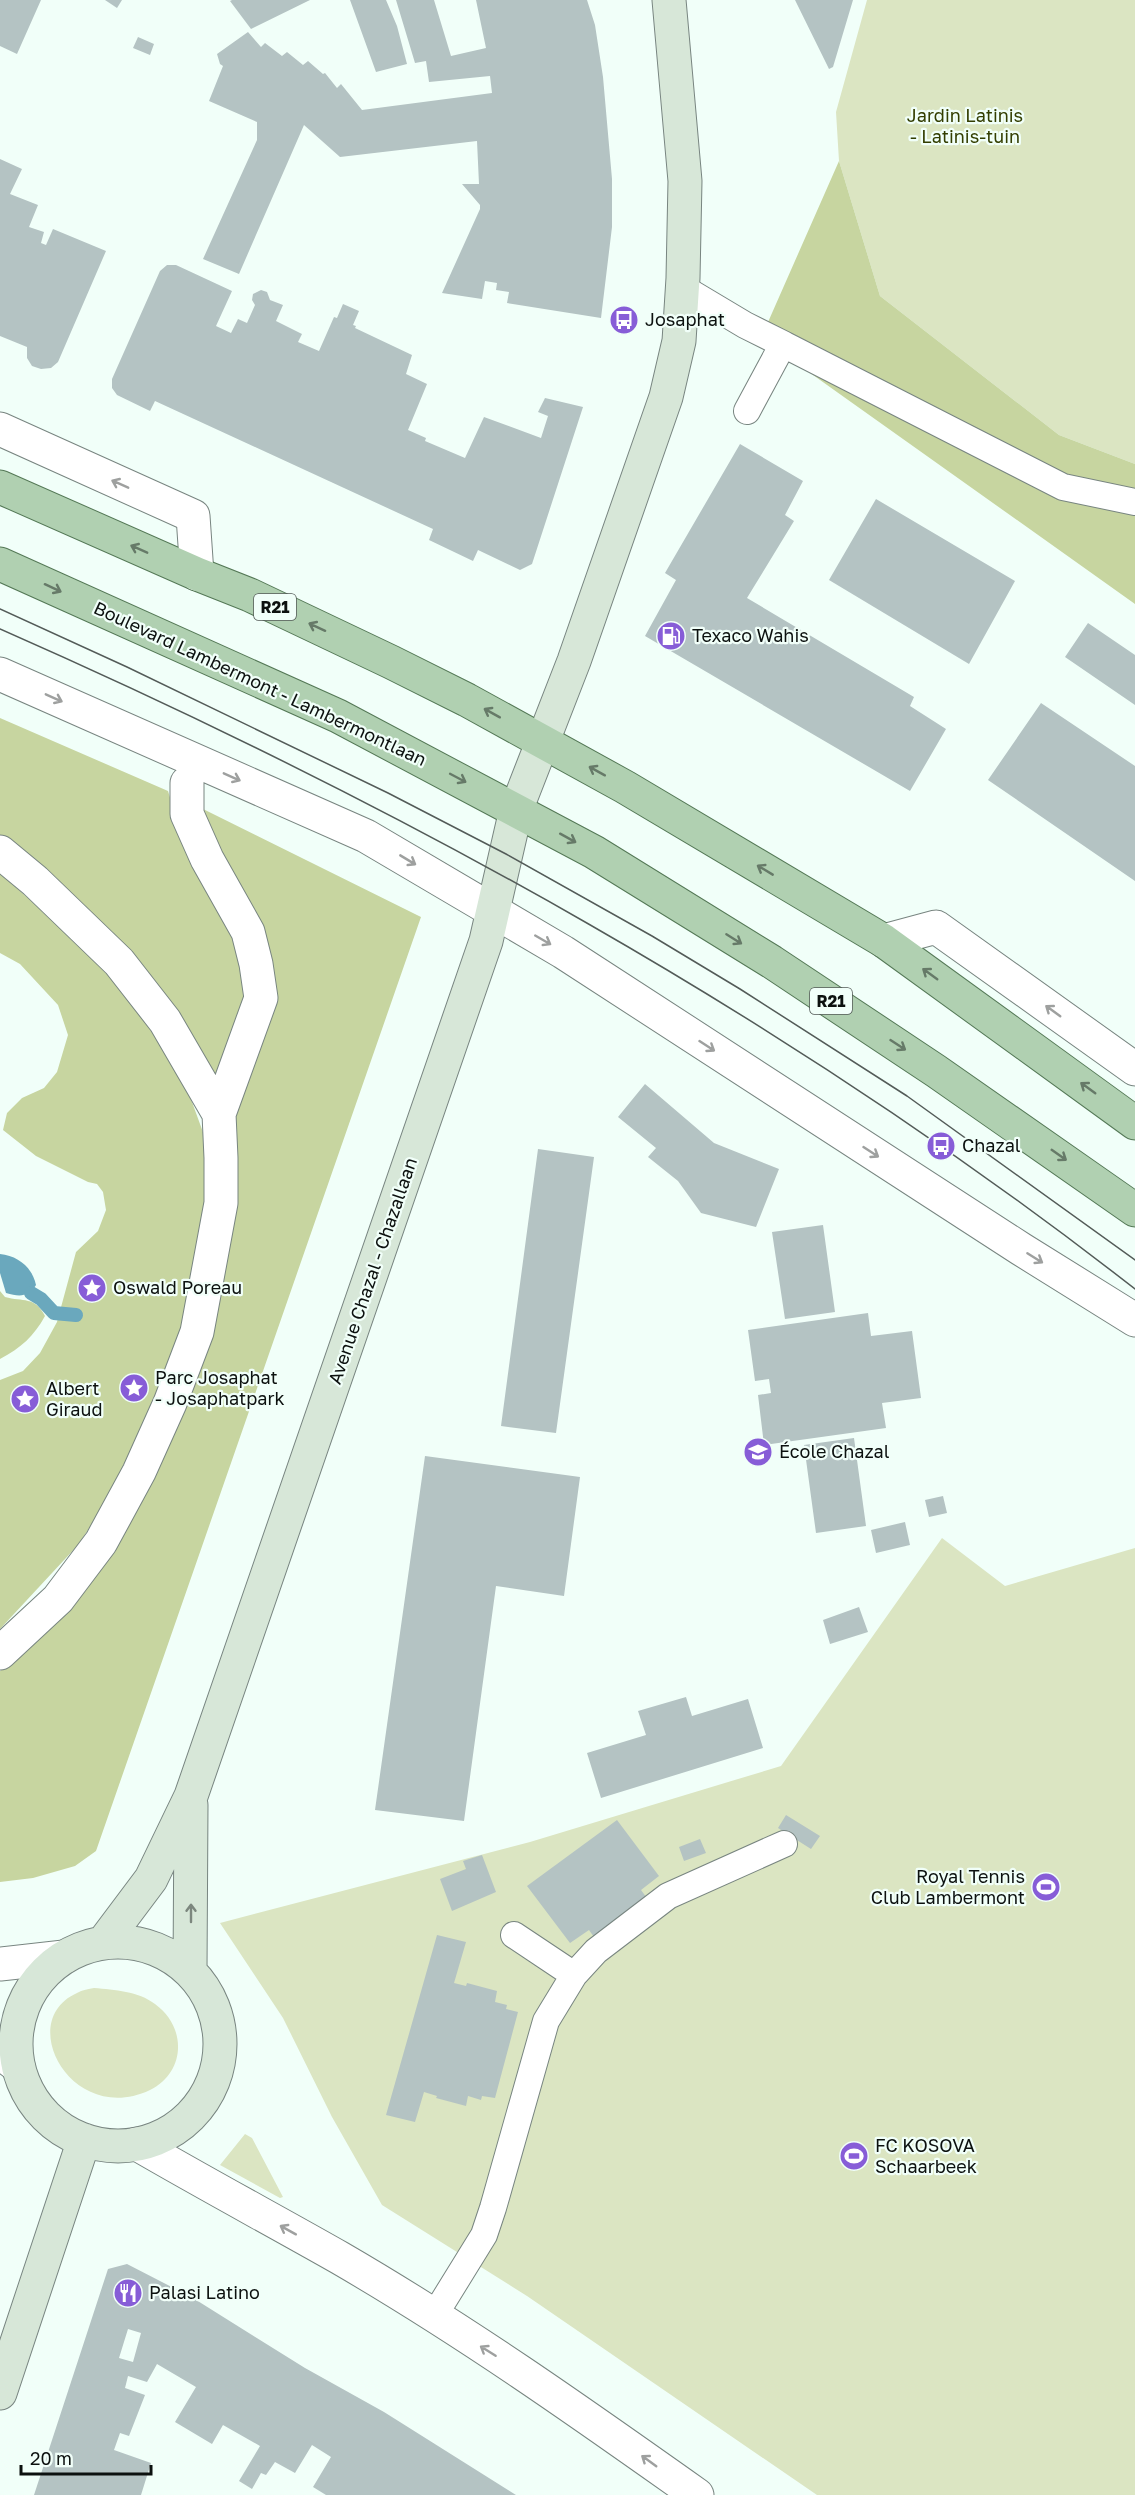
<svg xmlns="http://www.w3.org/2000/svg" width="1135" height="2495" viewBox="0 0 1135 2495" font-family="'Golos Text',sans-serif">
<rect width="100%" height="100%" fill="#f1fff9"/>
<path fill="#dbe5c2" d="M 867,0 L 1135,0 L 1135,464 L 1059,435 L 880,296 L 839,161 L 836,112 Z
M 942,1538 L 1005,1586 L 1135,1548 L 1135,2495 L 817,2495 L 527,2296 L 382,2205 L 332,2117 L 283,2018 L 220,1923 L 530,1842 L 781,1766 Z
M 94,1988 C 115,1990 138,1991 155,2004 C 187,2027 186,2072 150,2090 C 72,2127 14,2021 77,1993 C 82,1990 89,1989 94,1988 Z
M 245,2134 L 252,2138 L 283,2197 L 280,2198 L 220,2165 Z"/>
<path fill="#c7d5a0" d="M 839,161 L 880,296 L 1059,435 L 1135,464 L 1135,604 L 761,338 Z
M 0,718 L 168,791 L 178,823 L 227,912 L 250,991 L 219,1085 L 23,852 L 0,835 Z
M 199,807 L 421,917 L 96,1851 L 75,1866 L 33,1878 L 0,1882 L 0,1671 L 72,1608 L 162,1458 L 232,1118 L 263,1031 Z
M 0,873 L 114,975 L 146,1016 L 184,1080 L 208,1146 L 210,1167 L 195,1286 L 162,1391 L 103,1507 L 78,1545 L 0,1629 L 0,1380 L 23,1371 L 40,1353 L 57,1322 L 76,1252 L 98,1231 L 106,1210 L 103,1192 L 97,1184 L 88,1182 L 36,1156 L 3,1130 L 7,1113 L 22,1098 L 44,1088 L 57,1072 L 68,1035 L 58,1005 L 20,964 L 0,953 Z
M 0,1291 L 5,1297 C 23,1302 35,1296 45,1316 C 34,1336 21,1348 0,1359 Z"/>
<path fill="#6aa8bd" d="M 0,1254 C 18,1256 32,1267 36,1285 C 28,1297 20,1297 6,1293 L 0,1273 Z"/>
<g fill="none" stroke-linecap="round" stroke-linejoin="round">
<path stroke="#6aa8bd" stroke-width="14" d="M 31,1293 L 41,1299 L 54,1313 L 76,1315"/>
</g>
<path fill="#b4c3c3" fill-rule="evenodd" d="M 0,0 L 41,0 L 17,54 L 0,46 Z
M 105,0 L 122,0 L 117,8 Z
M 232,0 L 310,0 L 251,29 L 230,1 Z
M 350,0 L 386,0 L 397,26 L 407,64 L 376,72 Z
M 396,0 L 434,0 L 451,56 L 486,48 L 476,0 L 587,0 L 595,25 L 603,77 L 612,179 L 612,227 L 601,318 L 507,303 L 509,292 L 496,290 L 497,283 L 485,281 L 482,299 L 442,293 L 480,209 L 480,205 L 462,184 L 479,184 L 477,141 L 340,157 L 304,125 L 239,274 L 203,259 L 257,140 L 257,122 L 209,101 L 223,66 L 220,64 L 217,54 L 248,32 L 261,47 L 265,43 L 282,56 L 287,52 L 303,65 L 308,61 L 323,74 L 325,73 L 337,88 L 341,84 L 362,110 L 492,93 L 490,76 L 429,82 L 426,61 L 415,63 Z
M 795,0 L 853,0 L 833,67 L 829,69 Z
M 138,37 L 154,44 L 150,55 L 133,48 Z
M 0,159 L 22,169 L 10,194 L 38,205 L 29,227 L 44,232 L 41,243 L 46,245 L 53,229 L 106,251 L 58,362 L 51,368 L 41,369 L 32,366 L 27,358 L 27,347 L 0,336 Z
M 167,265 L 176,265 L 232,291 L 216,326 L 231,333 L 238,319 L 247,323 L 255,305 L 252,300 L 253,294 L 261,290 L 267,292 L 270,300 L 283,305 L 276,321 L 302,334 L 298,342 L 319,351 L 334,317 L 337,318 L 343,304 L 359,311 L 353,325 L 356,326 L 355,328 L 412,355 L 406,374 L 427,384 L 408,430 L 426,438 L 425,441 L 465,458 L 484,417 L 541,438 L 548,416 L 538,412 L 545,398 L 583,407 L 532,564 L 520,570 L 478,550 L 473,561 L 429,540 L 433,529 L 155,401 L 150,411 L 117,395 L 112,388 L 112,379 L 160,271 Z
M 740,444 L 803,481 L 785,515 L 794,521 L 747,598 L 914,697 L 910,706 L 946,729 L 910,791 L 645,636 L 676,580 L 665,573 Z
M 876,499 L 1015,581 L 969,664 L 829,580 Z
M 1088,623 L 1135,655 L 1135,705 L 1065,657 Z
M 1041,703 L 1135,766 L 1135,881 L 988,780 Z
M 645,1084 L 714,1143 L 779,1169 L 756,1227 L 701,1213 L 678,1181 L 648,1157 L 656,1148 L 618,1117 Z
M 538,1149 L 594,1157 L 556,1433 L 501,1426 Z
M 823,1225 L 835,1312 L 785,1319 L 772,1232 Z
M 868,1313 L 871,1336 L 912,1331 L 921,1398 L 882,1403 L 886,1428 L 764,1445 L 758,1395 L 771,1393 L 769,1379 L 755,1381 L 748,1330 Z
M 854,1438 L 866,1526 L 816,1533 L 804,1445 Z
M 425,1456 L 580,1477 L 564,1596 L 496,1586 L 464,1821 L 375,1810 Z
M 943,1496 L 947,1513 L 929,1517 L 925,1500 Z
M 905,1522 L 910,1545 L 876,1553 L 871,1530 Z
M 859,1607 L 868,1632 L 830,1644 L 823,1620 Z
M 686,1697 L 692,1716 L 748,1699 L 763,1748 L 601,1798 L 587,1753 L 646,1735 L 638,1711 Z
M 786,1815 L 820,1836 L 811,1849 L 778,1828 Z
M 617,1820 L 659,1876 L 641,1890 L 652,1905 L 599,1944 L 589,1930 L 570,1943 L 527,1886 Z
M 700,1839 L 706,1853 L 684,1861 L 679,1847 Z
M 482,1855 L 496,1892 L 452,1911 L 440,1879 L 466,1869 L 463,1861 Z
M 437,1935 L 466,1942 L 454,1983 L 466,1986 L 467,1983 L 497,1991 L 495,2002 L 507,2005 L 506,2009 L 518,2012 L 495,2098 L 482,2096 L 481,2100 L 468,2096 L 466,2106 L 436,2098 L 437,2096 L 424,2092 L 415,2122 L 386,2115 Z
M 127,2264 L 193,2298 L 305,2368 L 384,2412 L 516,2495 L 326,2495 L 313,2487 L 331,2457 L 312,2445 L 295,2473 L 275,2462 L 266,2475 L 261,2473 L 252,2489 L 239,2481 L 260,2446 L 223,2425 L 212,2444 L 175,2422 L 196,2387 L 157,2364 L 147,2382 L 128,2376 L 125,2388 L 145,2395 L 129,2436 L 120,2433 L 114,2450 L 151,2463 L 141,2495 L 34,2495 L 108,2269 ZM 128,2329 L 141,2333 L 133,2362 L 119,2358 Z"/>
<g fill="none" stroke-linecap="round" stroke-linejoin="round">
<g stroke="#788580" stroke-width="28">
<path id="lane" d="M 683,288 L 745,325 L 783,344 L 747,411
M 783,344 L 1063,487 L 1135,502
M 514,1935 L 574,1975
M 434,2316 L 484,2235 L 493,2208 L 546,2021 L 574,1975 L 596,1951 L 668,1896 L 784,1844"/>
</g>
<g stroke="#788580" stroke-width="35">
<path id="street" d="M 0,429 L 193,516 L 197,574
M 0,674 L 366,836 L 563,952 L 1021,1249 L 1135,1320
M 187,783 L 187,814 L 207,859 L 248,932 L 256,964 L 261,998 L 219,1114
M 0,852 L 35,881 L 119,962 L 165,1021 L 219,1114 L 221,1158 L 221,1203 L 197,1332 L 170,1403 L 139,1472 L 101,1542 L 58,1599 L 0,1653
M 884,941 L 936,927 L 1135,1069
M 0,1964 L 64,1957
M 0,2053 L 18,2066
M 137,2144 C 204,2183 273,2220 340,2258 C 464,2330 580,2412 697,2495"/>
</g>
<g stroke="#788580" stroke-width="35">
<path id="secondary" d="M16 2044a102 102 0 1 1 204 0a102 102 0 1 1-204 0Z
M 103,1943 L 151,1879 L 191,1796 L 486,941 L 516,810 L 574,661 L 666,397 L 679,341 L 683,278 L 685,181 L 669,0
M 190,1971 L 191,1805
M 0,2393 L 84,2140"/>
</g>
<g stroke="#547856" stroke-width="35">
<path id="primary" d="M 0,487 L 197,574 L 250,595 L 391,662 L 467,700 L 625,787 L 884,941 L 1135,1123
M 0,564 L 338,716 L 594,852 L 772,962 L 936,1071 L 1135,1210"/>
</g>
<use href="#lane" stroke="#fff" stroke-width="26"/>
<use href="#street" stroke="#fff" stroke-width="33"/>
<use href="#secondary" stroke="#d7e7d8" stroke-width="33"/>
<use href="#primary" stroke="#b0d0b1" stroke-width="33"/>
<path stroke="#535b58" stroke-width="1.5" d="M 0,609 L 127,667 L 388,793 L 506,854 L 652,936 L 740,989 L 907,1096 L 1135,1260
M 0,629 C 402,806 788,1018 1135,1289"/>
</g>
<defs><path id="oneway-shaft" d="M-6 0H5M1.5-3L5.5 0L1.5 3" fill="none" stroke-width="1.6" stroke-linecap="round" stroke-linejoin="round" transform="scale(1.5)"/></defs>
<g stroke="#9ea09f">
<use href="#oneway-shaft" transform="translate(120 484) rotate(-156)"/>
<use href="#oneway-shaft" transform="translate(54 698) rotate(24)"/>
<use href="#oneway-shaft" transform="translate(232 777) rotate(24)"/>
<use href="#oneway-shaft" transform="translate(408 860) rotate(31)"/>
<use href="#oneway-shaft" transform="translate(543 940) rotate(30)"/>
<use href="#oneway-shaft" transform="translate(1053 1011) rotate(-144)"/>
<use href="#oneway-shaft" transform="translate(707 1046) rotate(33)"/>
<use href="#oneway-shaft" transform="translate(871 1152) rotate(33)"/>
<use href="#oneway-shaft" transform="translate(1035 1258) rotate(32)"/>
<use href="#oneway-shaft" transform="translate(288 2230) rotate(-151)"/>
<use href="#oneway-shaft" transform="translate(488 2351) rotate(-148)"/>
<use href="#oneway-shaft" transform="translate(649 2461) rotate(-144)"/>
</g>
<g stroke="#667a68">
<use href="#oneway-shaft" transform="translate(139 549) rotate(-156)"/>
<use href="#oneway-shaft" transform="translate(53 588) rotate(25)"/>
<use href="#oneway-shaft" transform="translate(317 627) rotate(-155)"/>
<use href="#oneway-shaft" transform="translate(492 713) rotate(-151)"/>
<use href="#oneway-shaft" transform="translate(597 771) rotate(-151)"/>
<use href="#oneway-shaft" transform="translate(458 778) rotate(28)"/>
<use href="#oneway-shaft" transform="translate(568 838) rotate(29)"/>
<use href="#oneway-shaft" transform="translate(765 870) rotate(-149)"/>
<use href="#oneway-shaft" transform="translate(734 939) rotate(32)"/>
<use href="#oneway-shaft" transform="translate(930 974) rotate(-144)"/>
<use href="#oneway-shaft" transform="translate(898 1045) rotate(33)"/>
<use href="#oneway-shaft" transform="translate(1088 1088) rotate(-144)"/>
<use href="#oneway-shaft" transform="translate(1059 1155) rotate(35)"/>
</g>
<use stroke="#7c877e" href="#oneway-shaft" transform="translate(191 1913) rotate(-90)"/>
<defs>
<g id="bus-disc" transform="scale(1.5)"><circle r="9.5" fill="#875dd7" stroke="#f1fff9"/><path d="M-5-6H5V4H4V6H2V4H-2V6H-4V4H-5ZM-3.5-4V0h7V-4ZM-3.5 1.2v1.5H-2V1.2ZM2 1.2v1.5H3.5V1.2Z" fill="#fff"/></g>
<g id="fuel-disc" transform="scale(1.5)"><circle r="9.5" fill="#875dd7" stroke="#f1fff9"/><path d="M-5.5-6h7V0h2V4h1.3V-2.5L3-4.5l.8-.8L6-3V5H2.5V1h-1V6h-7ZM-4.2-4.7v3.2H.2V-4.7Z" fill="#fff"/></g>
<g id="sight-disc" transform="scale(1.5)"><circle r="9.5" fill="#875dd7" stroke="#f1fff9"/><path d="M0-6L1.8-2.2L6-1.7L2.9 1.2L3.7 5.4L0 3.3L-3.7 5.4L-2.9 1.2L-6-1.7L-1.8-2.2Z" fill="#fff"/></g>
<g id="school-disc" transform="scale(1.5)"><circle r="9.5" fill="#875dd7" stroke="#f1fff9"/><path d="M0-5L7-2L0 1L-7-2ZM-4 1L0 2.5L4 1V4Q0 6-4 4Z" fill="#fff"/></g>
<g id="stadium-disc" transform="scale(1.5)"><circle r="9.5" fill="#875dd7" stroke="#f1fff9"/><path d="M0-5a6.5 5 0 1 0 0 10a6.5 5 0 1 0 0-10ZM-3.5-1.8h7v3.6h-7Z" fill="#fff"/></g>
<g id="restaurant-disc" transform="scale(1.5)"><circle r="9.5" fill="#875dd7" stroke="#f1fff9"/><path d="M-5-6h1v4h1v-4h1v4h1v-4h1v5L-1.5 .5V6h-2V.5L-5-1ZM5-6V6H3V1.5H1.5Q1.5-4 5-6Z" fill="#fff"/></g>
</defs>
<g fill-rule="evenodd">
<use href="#bus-disc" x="624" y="320"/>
<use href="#fuel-disc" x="671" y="636"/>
<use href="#bus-disc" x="941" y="1146"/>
<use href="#sight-disc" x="92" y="1288"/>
<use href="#sight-disc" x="134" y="1388"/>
<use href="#sight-disc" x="25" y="1399"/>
<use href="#school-disc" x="758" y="1452"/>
<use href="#stadium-disc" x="1046" y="1887"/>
<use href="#stadium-disc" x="854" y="2156"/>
<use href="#restaurant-disc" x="128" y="2293"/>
</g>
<g text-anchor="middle" stroke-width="4.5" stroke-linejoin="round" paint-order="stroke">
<g fill="#f1fff9" stroke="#515855" stroke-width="1.5">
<rect x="254" y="594" width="42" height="26" rx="4.5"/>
<rect x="810" y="988" width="42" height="26" rx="4.5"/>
</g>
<g font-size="16" font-weight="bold" fill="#0c110f">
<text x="275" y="613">R21</text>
<text x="831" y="1007">R21</text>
</g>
<g font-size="18" fill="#333e00" stroke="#f1fff9">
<text x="965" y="122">Jardin Latinis<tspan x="965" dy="21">- Latinis-tuin</tspan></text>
</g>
<g font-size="18" fill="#0c110f" stroke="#f1fff9" text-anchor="start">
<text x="645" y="326">Josaphat</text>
<text x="692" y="642">Texaco Wahis</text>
<text x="962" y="1152">Chazal</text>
<text x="113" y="1294">Oswald Poreau</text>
<text x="155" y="1384">Parc Josaphat<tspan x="155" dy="21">- Josaphatpark</tspan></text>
<text x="46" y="1395">Albert<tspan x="46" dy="21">Giraud</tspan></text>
<text x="779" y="1458">École Chazal</text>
<text x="1025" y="1883" text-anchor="end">Royal Tennis<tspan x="1025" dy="21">Club Lambermont</tspan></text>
<text x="875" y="2152">FC KOSOVA<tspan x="875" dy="21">Schaarbeek</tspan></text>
<text x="149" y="2299">Palasi Latino</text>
</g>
<g font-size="18" fill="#0c110f" stroke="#f1fff9">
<text transform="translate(260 684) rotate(25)" y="6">Boulevard Lambermont - Lambermontlaan</text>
<text transform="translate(373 1271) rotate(-71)" y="6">Avenue Chazal - Chazallaan</text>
</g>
</g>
<path d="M21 2465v9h130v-9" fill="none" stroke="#0c110f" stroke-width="3"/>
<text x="30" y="2465" font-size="18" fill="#0c110f" stroke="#f1fff9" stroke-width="4.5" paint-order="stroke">20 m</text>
</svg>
